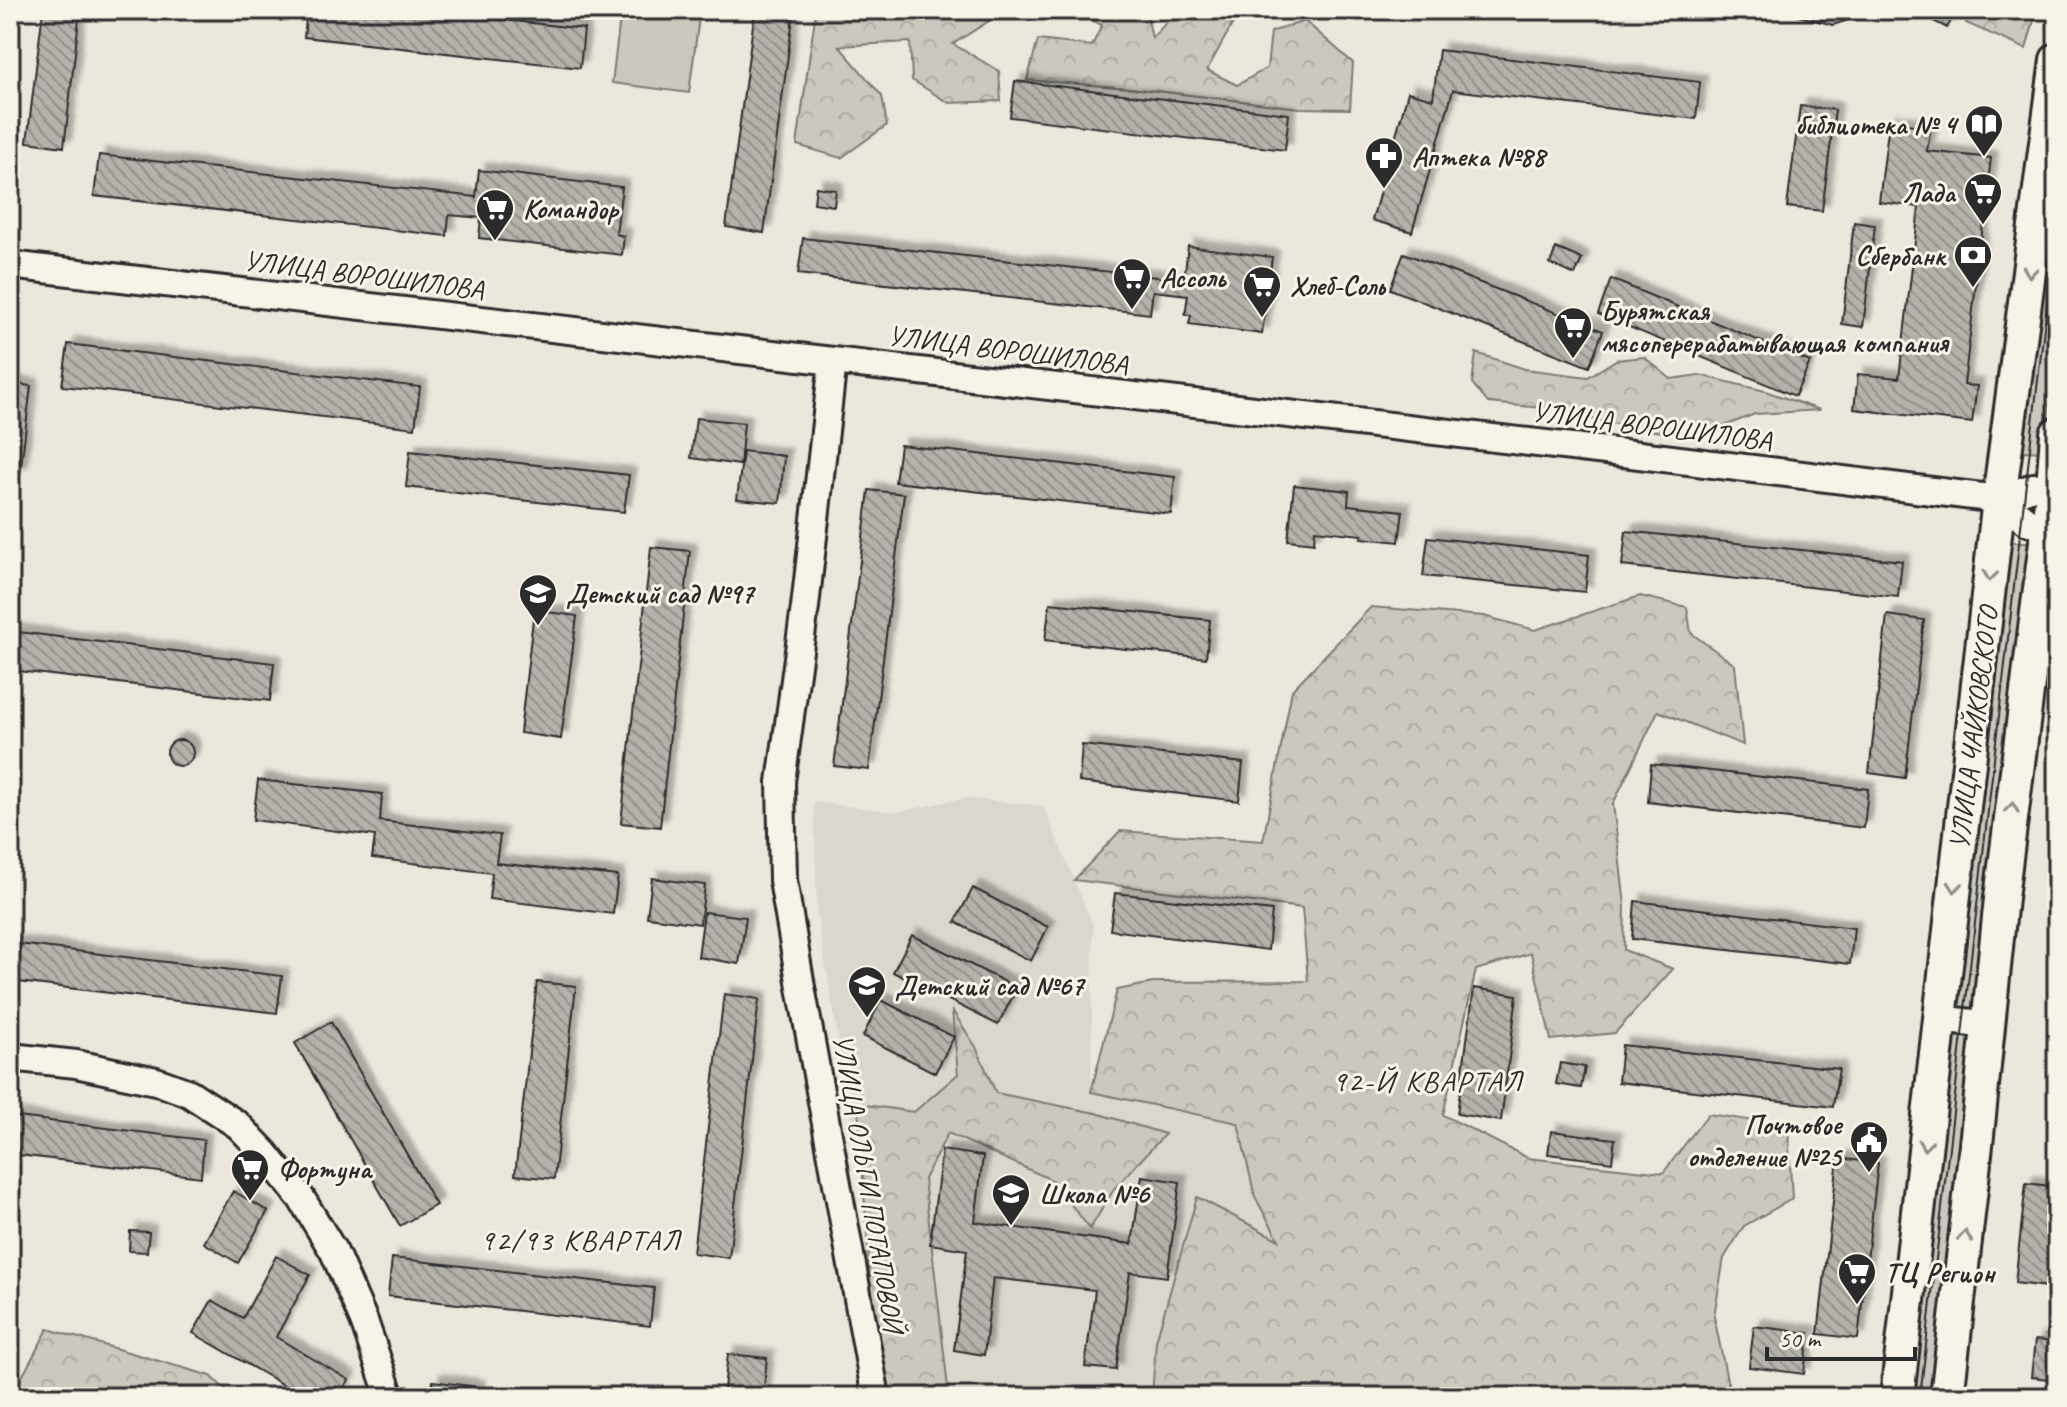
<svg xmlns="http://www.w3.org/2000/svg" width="2067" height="1407" viewBox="0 0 2067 1407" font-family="Caveat,sans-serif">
<defs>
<pattern id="forest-crowns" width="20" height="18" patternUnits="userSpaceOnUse" patternTransform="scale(2)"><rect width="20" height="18" fill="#cbc8bf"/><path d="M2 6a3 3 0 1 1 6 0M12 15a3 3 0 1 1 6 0" fill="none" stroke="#aeaca4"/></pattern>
<pattern id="building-back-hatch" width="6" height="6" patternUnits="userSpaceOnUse" patternTransform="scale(2)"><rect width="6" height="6" fill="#b5b2ab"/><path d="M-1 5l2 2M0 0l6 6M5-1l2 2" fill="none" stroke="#93918b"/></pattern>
<filter id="shadow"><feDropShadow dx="7" dy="-7" stdDeviation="2" flood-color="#0004"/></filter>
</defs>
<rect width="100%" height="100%" fill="#ebe7dd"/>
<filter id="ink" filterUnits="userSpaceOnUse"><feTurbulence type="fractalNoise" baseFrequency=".0125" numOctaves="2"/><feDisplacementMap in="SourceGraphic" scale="16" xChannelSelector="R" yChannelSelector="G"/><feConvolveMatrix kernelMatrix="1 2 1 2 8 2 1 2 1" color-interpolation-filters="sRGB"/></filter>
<g filter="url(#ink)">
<path fill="#dbd7ce" d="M 965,798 L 1043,806 L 1093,925 L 1091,1092 L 1258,1106 L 1250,1175 L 1289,1184 L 1256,1397 L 921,1397 L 900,1395 L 817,916 L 814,802 L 898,812 Z"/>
<path fill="#cbc8bf" stroke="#7b7a75" stroke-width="2" d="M 621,10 L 700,10 L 689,93 L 612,83 Z
M 2057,164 L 2057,342 L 2044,452 L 2023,451 Z
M 2011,542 L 2030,542 L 1934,1395 L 1913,1391 Z"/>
<path fill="url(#forest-crowns)" stroke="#7b7a75" stroke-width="2" d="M 816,10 L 992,10 L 995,17 L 953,44 L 999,71 L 1001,101 L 949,103 L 912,80 L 910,42 L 839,46 L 882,96 L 887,125 L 841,158 L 797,145 Z
M 1070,10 L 1146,10 L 1152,38 L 1178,10 L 1207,10 L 1237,16 L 1207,70 L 1237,85 L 1267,68 L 1271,32 L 1305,21 L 1353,63 L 1350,109 L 1300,108 L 1130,88 L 1027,80 L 1038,40 L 1092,46 L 1102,25 Z
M 1971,10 L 2037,10 L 2026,49 L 1966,23 Z
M 1476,353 L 1525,369 L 1588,377 L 1616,360 L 1644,357 L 1671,379 L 1699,375 L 1765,391 L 1820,410 L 1755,414 L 1699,436 L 1646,430 L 1591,419 L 1565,410 L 1488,403 L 1472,383 Z
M 1640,596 L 1687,607 L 1691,633 L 1735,665 L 1743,745 L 1658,711 L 1613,804 L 1625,905 L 1624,950 L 1673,969 L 1615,1033 L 1551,1040 L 1531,953 L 1476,970 L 1443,1115 L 1528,1158 L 1663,1173 L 1708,1114 L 1788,1126 L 1792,1199 L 1744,1226 L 1724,1258 L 1714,1316 L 1727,1380 L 1735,1397 L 1152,1397 L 1156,1341 L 1197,1197 L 1279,1240 L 1255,1197 L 1238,1123 L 1091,1092 L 1117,990 L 1158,982 L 1308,981 L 1302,908 L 1074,880 L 1120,831 L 1263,841 L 1292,690 L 1371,607 L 1484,616 L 1535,630 Z
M 952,1010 L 976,1047 L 996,1093 L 1096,1113 L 1165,1134 L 1114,1189 L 1090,1229 L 1052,1180 L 948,1133 L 924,1179 L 949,1397 L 878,1397 L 858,1104 L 914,1112 L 958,1074 Z
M 48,1329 L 211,1376 L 233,1397 L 11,1397 Z"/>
<path fill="url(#building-back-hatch)" stroke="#2b2b2b" stroke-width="2" filter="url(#shadow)" d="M 43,10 L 80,10 L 64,147 L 27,142 Z
M 307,10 L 418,10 L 584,29 L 580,68 L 304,37 Z
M 755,10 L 794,10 L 764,233 L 726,227 Z
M 1796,10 L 1873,10 L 1874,12 L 1833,25 L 1795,15 Z
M 1912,10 L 1957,10 L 1947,28 Z
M 1439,50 L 1700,82 L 1696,119 L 1453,90 L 1412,232 L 1372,220 L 1408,92 L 1433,99 Z
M 1015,81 L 1289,114 L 1285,150 L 1010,117 Z
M 1800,106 L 1835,110 L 1822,211 L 1787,207 Z
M 1889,122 L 1931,127 L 1927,151 L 1991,158 L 1964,385 L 1977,386 L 1972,423 L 1854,409 L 1858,374 L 1899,378 L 1919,207 L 1879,202 Z
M 99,155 L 476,197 L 479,170 L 622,187 L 616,234 L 624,236 L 622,255 L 479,238 L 481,218 L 449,215 L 447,236 L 94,196 Z
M 816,187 L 836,190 L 834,206 L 814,203 Z
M 1854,222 L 1875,225 L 1863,327 L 1842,324 Z
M 803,238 L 1184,280 L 1188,246 L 1272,257 L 1262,334 L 1189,324 L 1191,315 L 1185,315 L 1188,295 L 1153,291 L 1150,314 L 798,274 Z
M 1556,248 L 1582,259 L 1575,275 L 1550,264 Z
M 1404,253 L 1603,331 L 1589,367 L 1390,289 Z
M 1611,279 L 1810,362 L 1795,396 L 1598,314 Z
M 68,344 L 420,387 L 415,428 L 62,386 Z
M 10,383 L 31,386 L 20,474 L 10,473 Z
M 696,418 L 744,423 L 740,465 L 691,458 Z
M 900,445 L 1175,477 L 1171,514 L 895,482 Z
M 410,451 L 629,475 L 624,512 L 406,487 Z
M 743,451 L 784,456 L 780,503 L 737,499 Z
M 1294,485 L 1349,491 L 1348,505 L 1403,511 L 1399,542 L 1361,538 L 1362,535 L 1315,530 L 1314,543 L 1288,540 Z
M 869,490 L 904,494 L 869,770 L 834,766 Z
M 1626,531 L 1902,561 L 1898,597 L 1622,566 Z
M 1428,537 L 1589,555 L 1585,592 L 1423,576 Z
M 651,547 L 690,551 L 660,827 L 621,823 Z
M 1050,603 L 1210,620 L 1206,658 L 1045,640 Z
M 534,610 L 577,616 L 561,739 L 520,733 Z
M 1887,615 L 1924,620 L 1905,778 L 1869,773 Z
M 10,631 L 274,663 L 270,701 L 10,670 Z
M167 753a13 13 0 1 1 26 0a13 13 0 1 1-26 0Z
M 1082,745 L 1243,763 L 1239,801 L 1079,782 Z
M 1651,764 L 1868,789 L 1864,828 L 1648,802 Z
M 258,780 L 382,794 L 380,821 L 500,835 L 496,863 L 618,876 L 613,914 L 489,899 L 492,873 L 372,858 L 375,836 L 253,820 Z
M 652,878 L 705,885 L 700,924 L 647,917 Z
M 973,888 L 1048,927 L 1031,961 L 955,922 Z
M 1115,893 L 1272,911 L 1268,950 L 1110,930 Z
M 1635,901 L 1854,928 L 1850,964 L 1632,939 Z
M 704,912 L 746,917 L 739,964 L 698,957 Z
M 912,935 L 1017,988 L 998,1025 L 893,972 Z
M 10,943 L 282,976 L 277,1013 L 10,981 Z
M 537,982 L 576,986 L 554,1179 L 515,1175 Z
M 1474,988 L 1517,995 L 1501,1121 L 1457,1114 Z
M 724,994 L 759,999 L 729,1258 L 693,1253 Z
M 881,1000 L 954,1037 L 935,1073 L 863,1036 Z
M 331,1022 L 436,1205 L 400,1226 L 295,1043 Z
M 1622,1045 L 1839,1069 L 1833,1107 L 1618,1082 Z
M 1560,1063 L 1585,1067 L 1581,1088 L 1556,1084 Z
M 10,1116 L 204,1140 L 201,1177 L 10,1154 Z
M 1551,1131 L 1615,1139 L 1612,1162 L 1548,1154 Z
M 942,1150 L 983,1156 L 975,1222 L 1132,1244 L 1142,1176 L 1180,1182 L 1167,1277 L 1130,1272 L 1116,1370 L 1085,1367 L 1095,1290 L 993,1278 L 984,1355 L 954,1350 L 967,1250 L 930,1244 Z
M 1838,1158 L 1878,1163 L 1858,1339 L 1818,1334 Z
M 2026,1183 L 2057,1187 L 2057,1288 L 2015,1283 Z
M 233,1191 L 268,1211 L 238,1263 L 204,1243 Z
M 130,1231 L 149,1232 L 147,1252 L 129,1251 Z
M 276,1256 L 310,1275 L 276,1337 L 349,1380 L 338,1397 L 304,1397 L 193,1333 L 212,1300 L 243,1318 Z
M 392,1258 L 654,1288 L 650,1326 L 388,1296 Z
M 1754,1326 L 1809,1333 L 1804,1374 L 1749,1367 Z
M 2035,1340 L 2057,1342 L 2057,1380 L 2031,1377 Z
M 728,1354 L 767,1358 L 763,1397 L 723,1397 Z
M 433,1381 L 478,1387 L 477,1397 L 431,1397 Z"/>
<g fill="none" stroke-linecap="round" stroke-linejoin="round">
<g stroke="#2b2b2b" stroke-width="32">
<path id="minor" d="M 10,265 L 1623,453 L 1965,495 L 1999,499 L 2033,487 L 2057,486
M 833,361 L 805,607 L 781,782 L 783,880 L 801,987 L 876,1397
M 1999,499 L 2028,522 L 2057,528
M 1940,1019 L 1988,1025
M 10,1057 L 76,1064 L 156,1081 L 189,1093 L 238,1125 L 264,1152 L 301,1198 L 334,1252 L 364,1321 L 390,1397"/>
</g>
<g stroke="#2b2b2b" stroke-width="38">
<path id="major" d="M 1897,1397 L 1999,499 L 2057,60
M 1947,1397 L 1976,1145 L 2001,898 L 2053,486 L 2057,434"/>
</g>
<use href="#minor" stroke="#f7f3e8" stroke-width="26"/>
<use href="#major" stroke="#f7f3e8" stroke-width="32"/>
<path stroke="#2b2b2b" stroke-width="2" d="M 1920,1397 L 2057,216"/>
</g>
<defs><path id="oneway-chevron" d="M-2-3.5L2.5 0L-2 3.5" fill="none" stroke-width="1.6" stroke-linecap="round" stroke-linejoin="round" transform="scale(2)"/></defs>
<g stroke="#918f8a">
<use href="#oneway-chevron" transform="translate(2030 272) rotate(97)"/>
<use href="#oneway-chevron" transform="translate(1990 576) rotate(97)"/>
<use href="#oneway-chevron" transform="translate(2012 808) rotate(-83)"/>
<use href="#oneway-chevron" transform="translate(1955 887) rotate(96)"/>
<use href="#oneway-chevron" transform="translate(1925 1145) rotate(97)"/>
<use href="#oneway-chevron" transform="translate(1965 1236) rotate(-83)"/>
</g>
</g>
<defs>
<g id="library-pin" transform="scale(2)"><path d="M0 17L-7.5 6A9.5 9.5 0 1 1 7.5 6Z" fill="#2b2b2b" stroke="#f7f3e8"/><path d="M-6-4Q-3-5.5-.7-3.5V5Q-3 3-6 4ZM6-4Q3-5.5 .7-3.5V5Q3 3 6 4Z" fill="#fff"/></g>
<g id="pharmacy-pin" transform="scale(2)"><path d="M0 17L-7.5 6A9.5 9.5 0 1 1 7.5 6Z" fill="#2b2b2b" stroke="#f7f3e8"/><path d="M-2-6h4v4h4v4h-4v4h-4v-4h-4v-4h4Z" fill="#fff"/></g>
<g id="supermarket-pin" transform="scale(2)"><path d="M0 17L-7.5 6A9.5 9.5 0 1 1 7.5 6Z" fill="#2b2b2b" stroke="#f7f3e8"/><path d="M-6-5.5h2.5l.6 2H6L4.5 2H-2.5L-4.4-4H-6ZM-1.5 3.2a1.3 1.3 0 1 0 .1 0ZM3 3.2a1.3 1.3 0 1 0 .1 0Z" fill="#fff"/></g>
<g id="bank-pin" transform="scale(2)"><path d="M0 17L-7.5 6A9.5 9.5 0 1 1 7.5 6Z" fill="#2b2b2b" stroke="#f7f3e8"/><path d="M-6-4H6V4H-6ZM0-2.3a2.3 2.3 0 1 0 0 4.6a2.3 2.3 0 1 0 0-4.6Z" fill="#fff"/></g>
<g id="school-pin" transform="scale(2)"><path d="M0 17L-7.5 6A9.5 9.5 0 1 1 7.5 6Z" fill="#2b2b2b" stroke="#f7f3e8"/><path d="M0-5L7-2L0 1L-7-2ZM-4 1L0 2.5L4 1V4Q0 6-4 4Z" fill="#fff"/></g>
<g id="civic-pin" transform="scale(2)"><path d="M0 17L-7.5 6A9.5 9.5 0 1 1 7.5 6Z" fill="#2b2b2b" stroke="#f7f3e8"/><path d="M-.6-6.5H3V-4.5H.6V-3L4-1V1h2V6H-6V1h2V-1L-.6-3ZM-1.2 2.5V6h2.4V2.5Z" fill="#fff"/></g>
</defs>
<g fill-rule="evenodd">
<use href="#library-pin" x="1984" y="124"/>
<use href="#pharmacy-pin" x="1384" y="156"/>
<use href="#supermarket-pin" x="1983" y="192"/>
<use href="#supermarket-pin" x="495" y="208"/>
<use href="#bank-pin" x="1973" y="255"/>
<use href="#supermarket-pin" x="1132" y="277"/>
<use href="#supermarket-pin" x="1262" y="285"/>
<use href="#supermarket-pin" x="1573" y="326"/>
<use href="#school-pin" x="538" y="593"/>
<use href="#school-pin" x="867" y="985"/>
<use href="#civic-pin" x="1869" y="1140"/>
<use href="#supermarket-pin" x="250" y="1168"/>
<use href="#school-pin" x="1011" y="1193"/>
<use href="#supermarket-pin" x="1857" y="1272"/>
</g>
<g text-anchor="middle" stroke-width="6" stroke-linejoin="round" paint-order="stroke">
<g font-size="28" font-weight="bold" fill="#2b2b2b" stroke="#f7f3e8" text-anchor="start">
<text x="1956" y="134" text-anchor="end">библиотека № 4</text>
<text x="1412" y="166">Аптека №88</text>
<text x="1955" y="202" text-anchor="end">Лада</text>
<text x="523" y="218">Командор</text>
<text x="1945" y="265" text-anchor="end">Сбербанк</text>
<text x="1160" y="287">Ассоль</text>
<text x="1290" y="295">Хлеб-Соль</text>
<text x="1601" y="320">Бурятская<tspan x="1601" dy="32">мясоперерабатывающая компания</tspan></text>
<text x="566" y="603">Детский сад №97</text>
<text x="895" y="995">Детский сад №67</text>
<text x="1841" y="1134" text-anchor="end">Почтовое<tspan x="1841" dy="32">отделение №25</tspan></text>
<text x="278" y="1178">Фортуна</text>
<text x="1039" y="1203">Школа №6</text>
<text x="1885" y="1282">ТЦ Регион</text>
</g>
<g font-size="28" fill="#2b2b2b" stroke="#f7f3e8">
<text transform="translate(364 274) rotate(7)" y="10">УЛИЦА ВОРОШИЛОВА</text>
<text transform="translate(1008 349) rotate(7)" y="10">УЛИЦА ВОРОШИЛОВА</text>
<text transform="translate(1652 425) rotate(7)" y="10">УЛИЦА ВОРОШИЛОВА</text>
<text transform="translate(1973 728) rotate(-83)" y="10">УЛИЦА ЧАЙКОВСКОГО</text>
<text transform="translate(869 1183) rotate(80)" y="10">УЛИЦА ОЛЬГИ ПОТАПОВОЙ</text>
</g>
<g font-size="30" letter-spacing="2" fill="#2b2b2b" stroke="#f7f3e8">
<text x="1428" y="1091">92-Й КВАРТАЛ</text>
<text x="581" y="1250">92/93 КВАРТАЛ</text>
</g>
</g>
<rect width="2067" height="1407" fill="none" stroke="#f7f3e8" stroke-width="40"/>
<rect x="20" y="20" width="2027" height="1367" fill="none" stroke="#2b2b2b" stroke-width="3" filter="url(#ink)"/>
<path d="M1767 1347v12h148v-12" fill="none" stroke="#2b2b2b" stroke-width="4"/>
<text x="1779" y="1347" font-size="24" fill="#2b2b2b" stroke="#f7f3e8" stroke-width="6" paint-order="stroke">50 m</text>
</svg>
